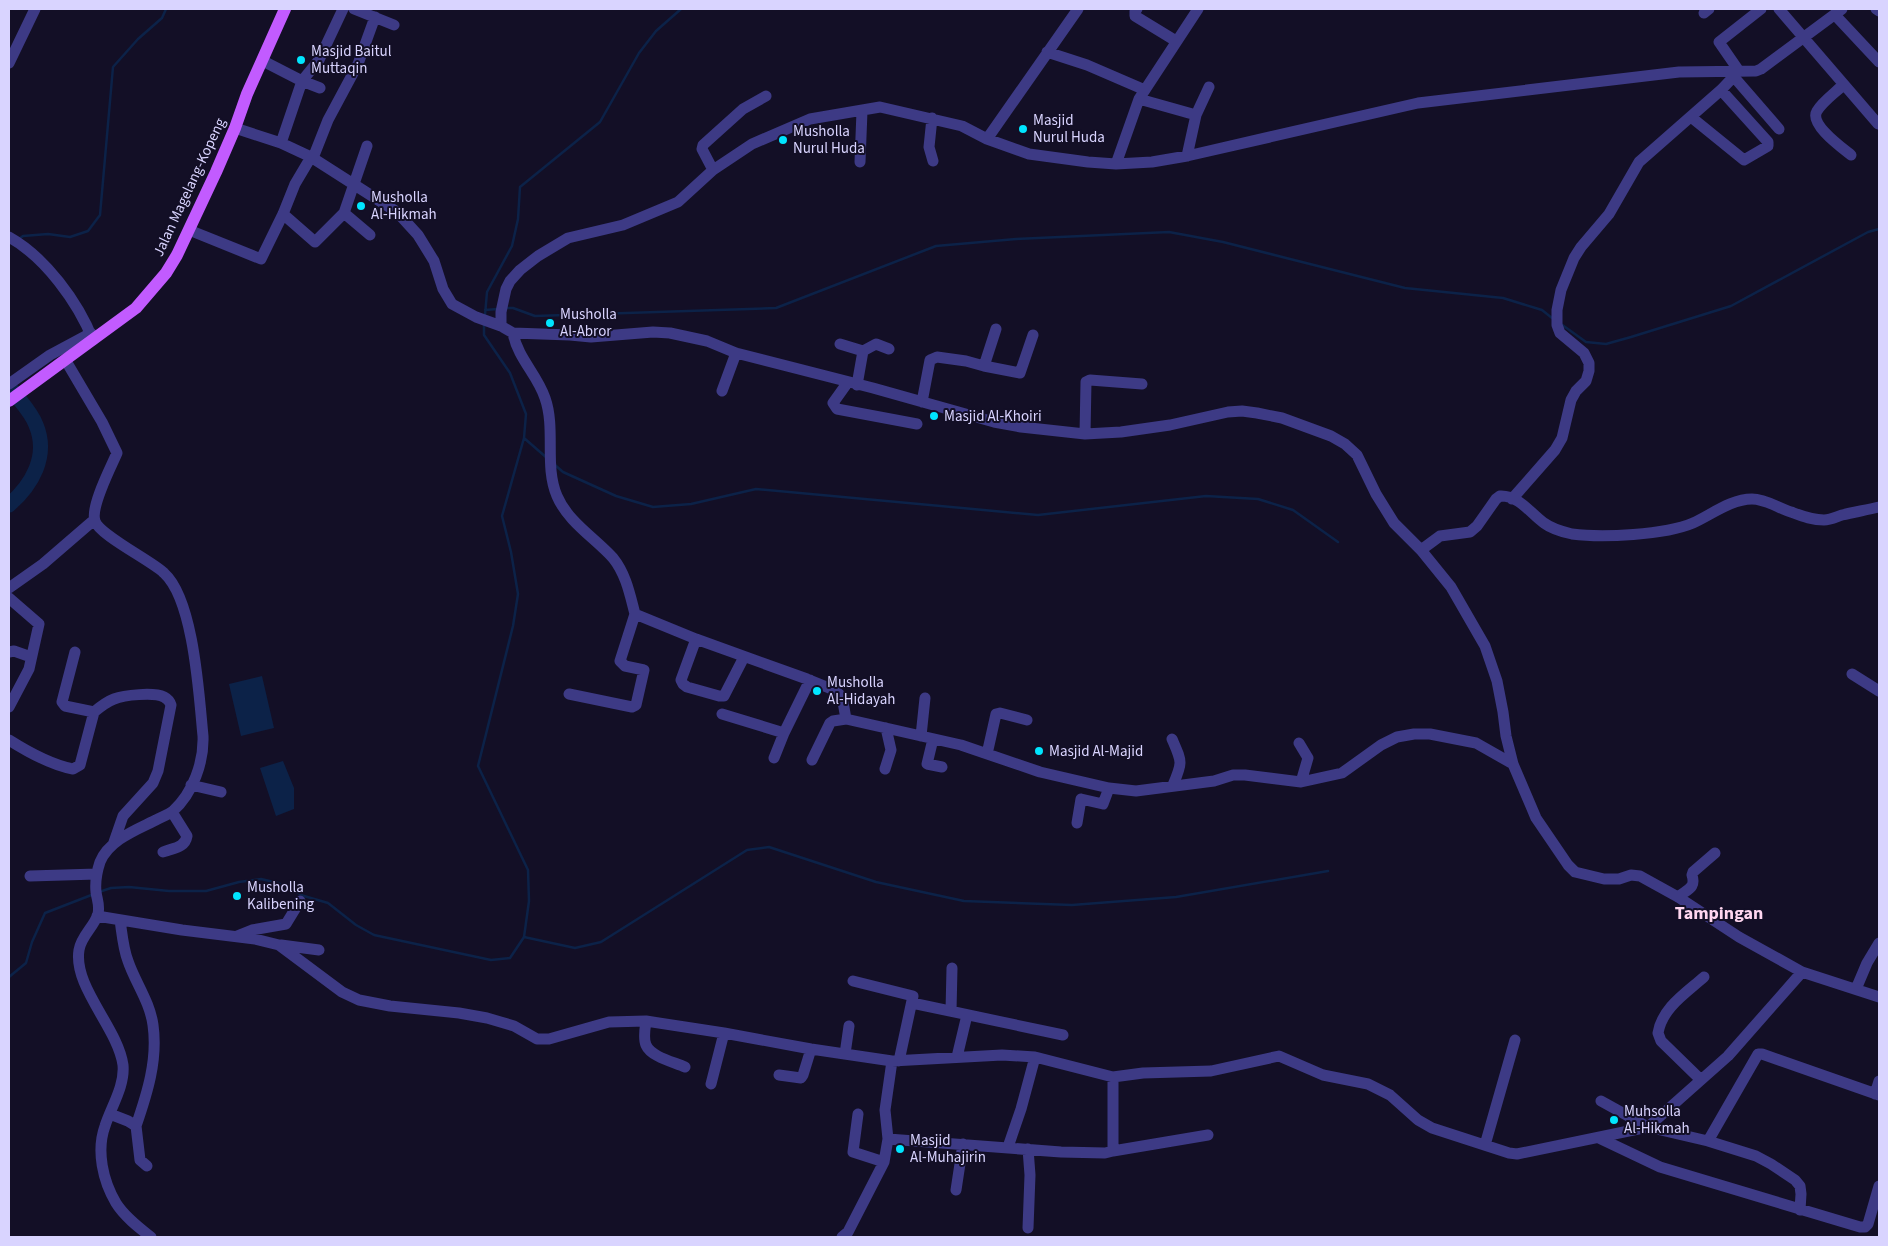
<svg xmlns="http://www.w3.org/2000/svg" width="1888" height="1246" viewBox="0 0 1888 1246" font-family="'Source Sans 3',sans-serif">
<rect width="100%" height="100%" fill="#130f26"/>
<path fill="#0c2248" d="M 262,676 L 274,728 L 241,736 L 229,684 Z
M 283,761 L 294,788 L 294,809 L 276,816 L 260,768 Z"/>
<g fill="none" stroke-linecap="round" stroke-linejoin="round">
<path stroke="#0c2248" stroke-width="2.5" d="M 19,239 L 23,236 L 48,234 L 70,237 L 88,231 L 100,215 L 113,67 L 138,39 L 162,18 L 166,9
M 506,308 L 513,308 L 535,316 L 776,308 L 936,246 L 1016,239 L 1169,232 L 1223,242 L 1405,288 L 1503,298 L 1542,310 L 1552,318
M 485,310 L 498,309
M 485,315 L 487,292 L 512,246 L 518,219 L 520,187 L 600,122 L 639,53 L 656,31 L 681,9
M 1561,324 L 1586,342 L 1606,344 L 1631,337 L 1731,306 L 1868,232 L 1879,229
M 524,438 L 547,458
M 555,465 L 563,472 L 616,496 L 653,507 L 691,504 L 756,489 L 1038,515 L 1206,496 L 1258,499 L 1293,510 L 1338,542
M 99,892 L 111,888 L 129,887 L 169,891 L 206,891 L 239,882 L 261,879 L 278,883 L 304,896 L 328,903 L 356,925 L 374,935 L 491,960 L 510,958 L 524,937 L 529,901 L 528,870 L 478,766 L 513,626 L 518,594 L 511,552 L 502,516 L 524,438 L 526,414 L 510,373 L 484,335 L 484,323
M 524,937 L 575,948 L 601,942 L 747,850 L 769,847 L 876,882 L 964,901 L 1072,905 L 1176,897 L 1328,871
M 9,977 L 26,963 L 32,942 L 45,913 L 94,894"/>
<path stroke="#0c2248" stroke-width="15" d="M 9,386 C 17,398 31,411 36,425 C 49,456 32,485 9,505"/>
<path stroke="#3d3a85" stroke-width="11" d="M 354,9 L 394,25
M 1137,9 L 1135,11 L 1135,16 L 1176,41
M 1779,9 L 1878,124
M 1876,9 L 1879,11
M 1704,13 L 1709,9
M 1835,15 L 1879,62
M 1047,52 L 1087,65 L 1145,90
M 263,61 L 302,81 L 320,88
M 9,63 L 35,9
M 1734,77 L 1779,129
M 1843,85 C 1835,93 1823,101 1817,111 C 1809,124 1841,147 1851,155
M 1139,99 L 1196,115
M 1691,117 L 1744,160 L 1768,146 L 1768,142 L 1721,90
M 932,118 L 929,147 L 933,161
M 235,128 L 281,143 L 311,157 L 397,212 L 418,235 L 434,261 L 443,289 L 452,304 L 476,317 L 501,326 L 513,333 L 570,335 L 591,337 L 653,332 L 670,333 L 707,341 L 736,353 L 873,388 L 994,422 L 1021,427 L 1085,434 L 1121,432 L 1170,425 L 1228,412 L 1242,411 L 1257,413 L 1282,418 L 1331,436 L 1345,444 L 1357,455 L 1376,494 L 1394,523 L 1421,550 L 1451,587 L 1485,646 L 1497,681 L 1503,712 L 1506,736 L 1513,764 L 1536,818 L 1568,865 L 1575,872 L 1604,879 L 1619,879 L 1631,875 L 1640,876 L 1678,897 L 1739,937 L 1802,972 L 1879,997
M 987,139 L 1078,9
M 281,143 L 302,81 L 319,60 L 343,9
M 1187,156 L 1196,115 L 1209,87
M 313,158 L 328,120 L 358,64 L 375,17
M 860,162 L 862,111
M 1116,164 L 1139,99 L 1198,9
M 713,170 L 702,149 L 703,145 L 743,109 L 766,96
M 344,213 L 370,235
M 283,214 L 315,242 L 344,213 L 367,146
M 189,230 L 261,259 L 283,214 L 295,184 L 311,157
M 9,237 C 45,257 78,302 93,340
M 501,326 L 501,312 L 506,289 L 510,281 L 520,270 L 538,256 L 568,238 L 623,225 L 678,202 L 713,170 L 752,144 L 810,119 L 880,107 L 962,126 L 987,139 L 1029,154 L 1088,162 L 1116,164 L 1152,162 L 1187,156 L 1418,103 L 1679,72 L 1756,71 L 1761,69 L 1842,9
M 513,333 C 518,359 537,374 545,398 C 556,429 544,466 557,496 C 568,522 595,538 613,558 C 626,574 630,595 635,614 L 696,639 L 807,679 L 834,690 L 839,694 L 843,702 L 846,719 L 961,745 L 1040,772 L 1109,788 L 1136,791 L 1214,781 L 1233,775 L 1245,775 L 1301,782 L 1342,773 L 1381,745 L 1397,737 L 1414,734 L 1430,734 L 1476,743 L 1513,764
M 840,344 L 863,351 L 857,385
M 863,351 L 876,344 L 889,349
M 66,361 L 102,422 L 117,453 C 111,467 90,507 95,521 C 99,535 152,561 164,573 C 194,600 199,696 203,736 C 204,762 193,793 173,811 C 168,815 161,817 156,820 C 136,830 109,840 100,862 C 97,871 95,882 96,892 C 97,900 100,905 98,914 C 94,927 81,936 79,950 C 73,987 118,1028 123,1065 C 125,1086 111,1107 105,1126 C 96,1151 103,1181 116,1203 C 124,1216 138,1227 151,1237
M 984,366 L 1020,373 L 1033,335
M 848,382 L 833,403 L 837,409 L 917,424
M 9,384 L 50,355 L 91,333
M 722,391 L 736,353
M 922,402 L 930,360 L 937,357 L 966,361 L 984,366 L 996,329
M 1085,434 L 1086,382 L 1090,380 L 1142,384
M 1512,499 L 1555,450 L 1562,438 L 1571,400 L 1576,391 L 1586,381 L 1589,371 L 1589,363 L 1584,353 L 1560,333 L 1557,325 L 1557,310 L 1561,290 L 1574,258 L 1581,247 L 1609,214 L 1639,162 L 1721,90 L 1739,71 L 1719,42 L 1761,9
M 1421,550 L 1440,536 L 1470,532 L 1477,526 L 1496,499 L 1500,496 C 1519,495 1531,514 1544,523 C 1552,529 1563,532 1572,534 C 1602,538 1665,535 1693,523 C 1711,515 1731,499 1752,499 C 1766,499 1778,508 1791,512 C 1802,516 1812,520 1824,520 C 1830,520 1836,517 1842,515 C 1854,512 1867,510 1879,507
M 9,588 L 43,564 L 94,520
M 9,598 L 39,624 L 29,669 L 9,707
M 696,639 L 681,680 L 683,684 L 687,687 L 719,696 L 724,696 L 744,657
M 9,652 L 14,651 L 31,657
M 1852,674 L 1879,691
M 569,694 L 632,707 L 636,705 L 644,670 L 625,666 L 620,661 L 635,614
M 94,712 C 100,707 106,702 114,699 C 124,695 154,692 164,697 C 168,699 170,702 171,705 L 158,771 L 153,783 L 123,816 L 114,842
M 722,714 L 784,733 L 810,680
M 921,736 L 925,698
M 933,739 L 927,764 L 942,767
M 1172,739 C 1182,762 1183,762 1173,785
M 9,740 C 28,752 51,765 73,769 L 80,765 L 94,712 L 65,706 L 62,702 L 75,652
M 1299,743 L 1308,758 L 1301,782
M 987,754 L 996,714 L 1000,713 L 1027,720
M 774,758 L 784,733
M 812,760 L 830,723 L 833,721 L 846,719
M 885,769 L 891,750 L 886,728
M 191,785 L 221,792
M 1077,823 L 1081,799 L 1103,804 L 1109,788
M 163,852 C 173,848 185,848 187,836 L 172,812
M 30,876 L 97,874
M 1678,897 C 1688,889 1696,888 1692,875 L 1693,872 L 1715,853
M 97,916 L 182,930 L 255,939 L 279,945 L 342,992 L 359,1000 L 390,1006 L 459,1013 L 487,1018 L 514,1026 L 537,1039 L 549,1039 L 609,1022 L 646,1021 L 724,1033 L 811,1049 L 892,1061 L 1002,1055 L 1035,1057 L 1113,1077 L 1143,1073 L 1211,1071 L 1279,1056 L 1323,1075 L 1368,1084 L 1390,1095 L 1418,1120 L 1432,1128 L 1509,1153 L 1517,1154 L 1648,1127 L 1728,1056 L 1802,972
M 120,920 C 122,933 123,948 128,961 C 135,982 150,1002 153,1025 C 158,1060 147,1094 136,1126
M 237,936 L 252,930 L 286,924 L 300,901
M 281,945 L 319,950
M 853,981 L 913,996 L 899,1061
M 1856,989 L 1867,963 L 1879,943
M 912,1003 L 1063,1035
M 951,1011 L 952,968
M 646,1021 C 645,1029 643,1038 646,1045 C 651,1057 674,1062 685,1067
M 845,1054 L 849,1026
M 957,1057 L 967,1015
M 892,1061 L 885,1110 L 888,1139 L 1061,1152 L 1105,1153 L 1113,1151 L 1113,1077
M 779,1075 L 801,1078 L 803,1075 L 811,1049
M 1701,1080 L 1661,1041 L 1658,1033 C 1662,1008 1686,993 1704,977
M 711,1084 L 724,1033
M 1875,1094 L 1879,1081
M 1601,1101 L 1648,1127 L 1708,1141 L 1756,1156 L 1771,1164 L 1795,1180 L 1800,1186 L 1801,1194 L 1800,1210
M 110,1114 L 128,1121 L 136,1126 L 140,1160 L 147,1166
M 858,1114 L 853,1152 L 884,1162
M 1599,1138 L 1660,1167 L 1860,1227 L 1865,1227 L 1868,1224 L 1879,1186
M 1708,1141 L 1758,1054 L 1762,1054 L 1879,1095
M 1485,1145 L 1515,1040
M 1008,1147 L 1021,1109 L 1035,1057
M 1113,1151 L 1208,1135
M 956,1190 L 963,1144
M 1028,1228 L 1030,1175 L 1028,1149
M 842,1237 L 848,1232 L 884,1162 L 888,1139"/>
<path stroke="#c25bff" stroke-width="12" d="M 9,401 L 136,308 L 166,273 L 177,255 L 216,172 L 235,128 L 247,94 L 285,9"/>
</g>
<g fill="#00e5ff" stroke="#130f26" stroke-width="2">
<circle cx="301" cy="60" r="5"/>
<circle cx="1023" cy="129" r="5"/>
<circle cx="783" cy="140" r="5"/>
<circle cx="361" cy="206" r="5"/>
<circle cx="550" cy="323" r="5"/>
<circle cx="934" cy="416" r="5"/>
<circle cx="817" cy="691" r="5"/>
<circle cx="1039" cy="751" r="5"/>
<circle cx="237" cy="896" r="5"/>
<circle cx="1614" cy="1120" r="5"/>
<circle cx="900" cy="1149" r="5"/>
</g>
<g text-anchor="middle" stroke-width="4" stroke-linejoin="round" paint-order="stroke">
<g font-size="15" fill="#d9d4ff" stroke="#130f26" text-anchor="start">
<text x="311" y="56">Masjid Baitul<tspan x="311" dy="17">Muttaqin</tspan></text>
<text x="1033" y="125">Masjid<tspan x="1033" dy="17">Nurul Huda</tspan></text>
<text x="793" y="136">Musholla<tspan x="793" dy="17">Nurul Huda</tspan></text>
<text x="371" y="202">Musholla<tspan x="371" dy="17">Al-Hikmah</tspan></text>
<text x="560" y="319">Musholla<tspan x="560" dy="17">Al-Abror</tspan></text>
<text x="944" y="421">Masjid Al-Khoiri</text>
<text x="827" y="687">Musholla<tspan x="827" dy="17">Al-Hidayah</tspan></text>
<text x="1049" y="756">Masjid Al-Majid</text>
<text x="247" y="892">Musholla<tspan x="247" dy="17">Kalibening</tspan></text>
<text x="1624" y="1116">Muhsolla<tspan x="1624" dy="17">Al-Hikmah</tspan></text>
<text x="910" y="1145">Masjid<tspan x="910" dy="17">Al-Muhajirin</tspan></text>
</g>
<g font-size="15" fill="#d9d4ff" stroke="#130f26">
<text transform="translate(189 187) rotate(-65)" y="5">Jalan Magelang-Kopeng</text>
</g>
<g font-size="18" font-weight="bold" fill="#ffd6f0" stroke="#130f26">
<text x="1719" y="919">Tampingan</text>
</g>
</g>
<rect width="1888" height="1246" fill="none" stroke="#d9d4ff" stroke-width="20"/>
</svg>
